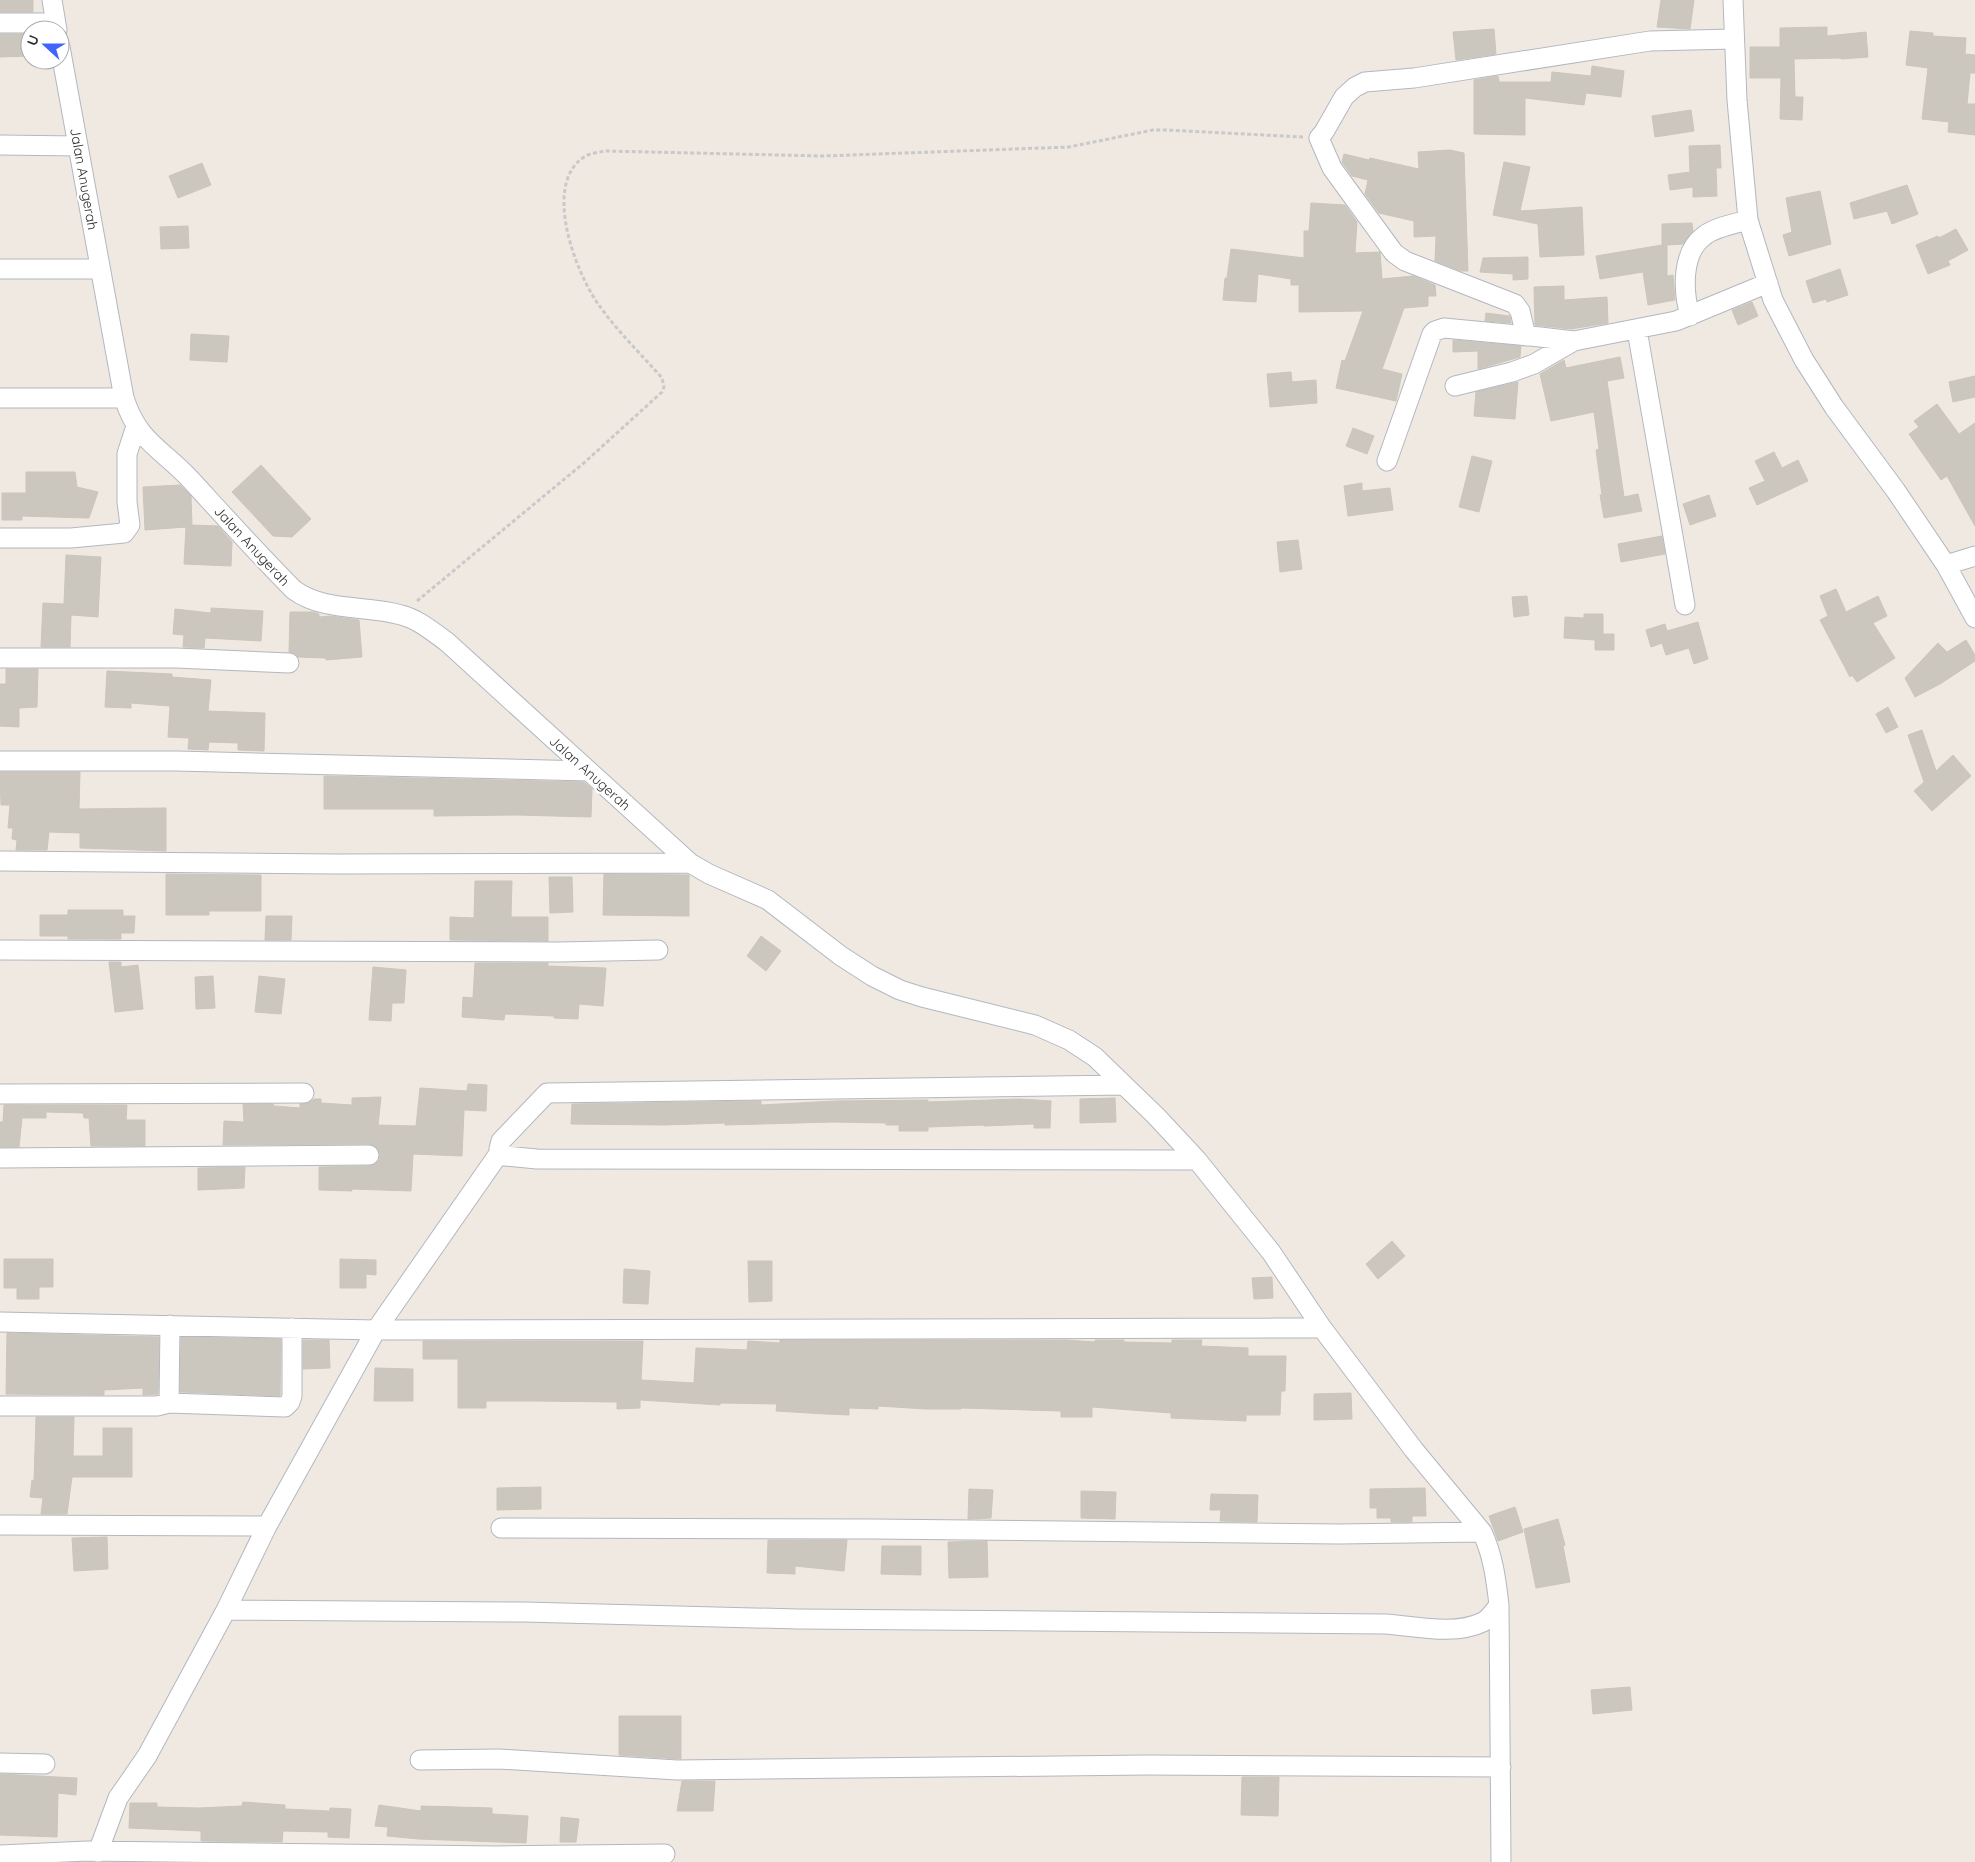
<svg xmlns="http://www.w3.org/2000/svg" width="1975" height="1862" viewBox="0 0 1975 1862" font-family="Quicksand,sans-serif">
<rect width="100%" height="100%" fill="#efe9e1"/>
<path fill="#cbc7bf" stroke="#cbc5ba" d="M 0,0 L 33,0 L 33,12 L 0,12 Z
M 1661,0 L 1694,0 L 1690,29 L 1657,27 Z
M 1827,27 L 1827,36 L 1866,32 L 1868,57 L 1841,59 L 1841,58 L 1794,59 L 1795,97 L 1803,97 L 1802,120 L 1780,119 L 1781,78 L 1750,78 L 1750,47 L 1780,47 L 1780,28 Z
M 1494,29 L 1496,54 L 1456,60 L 1453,32 Z
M 1910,31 L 1933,33 L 1933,36 L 1966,38 L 1965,54 L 1975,55 L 1975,73 L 1970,73 L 1967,104 L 1975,104 L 1975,135 L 1948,132 L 1949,122 L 1922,119 L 1928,68 L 1906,65 Z
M 0,34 L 30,34 L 30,56 L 0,57 Z
M 1592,66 L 1624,71 L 1621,97 L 1586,93 L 1584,105 L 1525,98 L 1525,135 L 1474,134 L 1474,80 L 1498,76 L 1499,82 L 1551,82 L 1552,72 L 1591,76 Z
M 1691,110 L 1694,131 L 1655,137 L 1652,116 Z
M 1720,145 L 1721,168 L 1716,168 L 1717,196 L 1693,197 L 1693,187 L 1670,190 L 1668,175 L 1690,172 L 1689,146 Z
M 1450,150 L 1464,153 L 1468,271 L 1461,271 L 1435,261 L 1436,236 L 1414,237 L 1414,221 L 1379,213 L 1365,194 L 1368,180 L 1352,176 L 1342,162 L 1344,154 L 1369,160 L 1370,158 L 1419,169 L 1418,152 Z
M 1504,162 L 1530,167 L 1520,211 L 1582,207 L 1584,255 L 1540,257 L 1538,224 L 1493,215 Z
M 202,163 L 211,185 L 178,198 L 169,176 Z
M 1907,185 L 1918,214 L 1892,224 L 1887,211 L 1854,219 L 1850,203 Z
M 1820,191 L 1831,244 L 1789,256 L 1783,235 L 1792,232 L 1786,198 Z
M 1311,203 L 1345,205 L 1357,222 L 1355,253 L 1380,252 L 1382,279 L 1413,276 L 1435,285 L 1436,296 L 1428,296 L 1428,306 L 1404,308 L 1382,369 L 1402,374 L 1396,401 L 1336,388 L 1342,360 L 1345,361 L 1363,311 L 1299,312 L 1299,285 L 1291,285 L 1291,279 L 1258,274 L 1256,302 L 1223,300 L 1225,278 L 1227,278 L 1231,249 L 1304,258 L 1304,231 L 1309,231 Z
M 1692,223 L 1693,231 L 1683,244 L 1667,245 L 1667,276 L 1673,275 L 1675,300 L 1648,305 L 1643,272 L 1600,279 L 1596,256 L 1662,245 L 1662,224 Z
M 188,226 L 189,248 L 161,249 L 160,227 Z
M 1956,229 L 1968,250 L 1948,261 L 1950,265 L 1928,274 L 1916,245 L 1938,236 L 1939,238 Z
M 1528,257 L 1528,279 L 1513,280 L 1513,274 L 1480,272 L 1483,258 Z
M 1840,269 L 1848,295 L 1827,302 L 1826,299 L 1813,303 L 1806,281 Z
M 1564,286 L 1564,300 L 1607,297 L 1608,323 L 1571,329 L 1535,325 L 1534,287 Z
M 1752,302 L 1758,316 L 1738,325 L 1732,310 Z
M 1486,313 L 1510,316 L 1511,323 L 1485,321 Z
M 191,334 L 229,336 L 227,362 L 190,360 Z
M 1453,340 L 1521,346 L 1520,357 L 1478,369 L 1478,351 L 1453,352 Z
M 1620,357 L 1624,378 L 1607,381 L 1624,497 L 1638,494 L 1642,511 L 1604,518 L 1600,495 L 1602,495 L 1596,450 L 1599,449 L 1594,412 L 1551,421 L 1540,374 L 1564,360 L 1566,368 Z
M 1291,372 L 1292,382 L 1316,380 L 1317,403 L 1270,407 L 1267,374 Z
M 1975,376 L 1975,397 L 1953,402 L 1949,382 Z
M 1518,382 L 1515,419 L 1474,416 L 1476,392 Z
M 1937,404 L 1959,434 L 1975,423 L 1975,526 L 1947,476 L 1941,480 L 1909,434 L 1919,427 L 1914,421 Z
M 1353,428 L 1374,436 L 1367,454 L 1346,446 Z
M 1774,452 L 1782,468 L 1798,460 L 1808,481 L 1757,505 L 1749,488 L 1765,481 L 1755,461 Z
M 1472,456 L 1492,461 L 1479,512 L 1459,507 Z
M 261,465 L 311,519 L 292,537 L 273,536 L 232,492 Z
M 26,472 L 75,472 L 77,487 L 98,492 L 89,518 L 22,516 L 22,520 L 2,520 L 2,493 L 26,493 Z
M 1362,483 L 1362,491 L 1390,488 L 1393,510 L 1348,516 L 1344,486 Z
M 180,485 L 191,496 L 192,525 L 218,526 L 232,542 L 231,566 L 184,564 L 186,527 L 145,530 L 143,487 Z
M 1709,495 L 1716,516 L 1690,525 L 1683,504 Z
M 1662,536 L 1665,554 L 1621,562 L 1618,544 Z
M 1298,540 L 1302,569 L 1280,572 L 1277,542 Z
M 66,555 L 101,557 L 98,617 L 71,615 L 70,647 L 41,647 L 43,603 L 64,604 Z
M 1836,589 L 1846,612 L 1878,596 L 1887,616 L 1873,623 L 1895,658 L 1857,682 L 1852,675 L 1850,677 L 1820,620 L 1828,616 L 1820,596 Z
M 1527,596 L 1529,615 L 1514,617 L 1512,597 Z
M 211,608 L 263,611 L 261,641 L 205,638 L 204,648 L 183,647 L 184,635 L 173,634 L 175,609 L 211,613 Z
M 290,612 L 314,612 L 319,614 L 319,617 L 330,616 L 359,620 L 362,657 L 326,660 L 326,658 L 298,657 L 289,652 Z
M 1584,614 L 1603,614 L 1603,634 L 1614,634 L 1614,650 L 1595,650 L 1595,640 L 1564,638 L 1565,617 L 1584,618 Z
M 1698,622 L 1708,659 L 1694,664 L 1689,648 L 1666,655 L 1662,643 L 1651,647 L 1646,630 L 1665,624 L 1667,631 Z
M 1966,640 L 1975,655 L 1975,661 L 1940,684 L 1915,697 L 1905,678 L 1938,643 L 1947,652 Z
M 6,669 L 38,669 L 37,707 L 19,708 L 19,727 L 0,726 L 0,684 L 6,684 Z
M 107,671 L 172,674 L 172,677 L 211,680 L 208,711 L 265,713 L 264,751 L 238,750 L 238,743 L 209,742 L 208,750 L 188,749 L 189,738 L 168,737 L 170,706 L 131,703 L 131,708 L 105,707 Z
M 1888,707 L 1898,727 L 1886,733 L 1876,714 Z
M 1922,730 L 1936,771 L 1953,755 L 1971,776 L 1932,811 L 1914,791 L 1924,782 L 1908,735 Z
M 0,772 L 80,772 L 79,809 L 166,808 L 166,851 L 80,848 L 80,833 L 49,832 L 47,850 L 16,850 L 17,840 L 12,839 L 13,828 L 8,828 L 10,805 L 1,805 Z
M 324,776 L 584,782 L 592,789 L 591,817 L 517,815 L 434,816 L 434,809 L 324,809 Z
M 166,874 L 261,875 L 261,911 L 209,911 L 209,915 L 166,915 Z
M 604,874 L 689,875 L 689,916 L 603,915 Z
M 549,877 L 572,877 L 573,912 L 550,913 Z
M 475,881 L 512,881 L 511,917 L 548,917 L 548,941 L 450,940 L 450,917 L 474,918 Z
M 68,910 L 123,910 L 123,916 L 135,916 L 134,933 L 121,933 L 121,939 L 68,939 L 68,936 L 40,936 L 40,915 L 68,915 Z
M 266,916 L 292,916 L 291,940 L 265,940 Z
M 761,936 L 781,951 L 766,971 L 747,956 Z
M 109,962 L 121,962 L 121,967 L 138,965 L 143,1009 L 115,1012 Z
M 475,963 L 548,963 L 548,966 L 606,968 L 603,1006 L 579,1004 L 578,1019 L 554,1018 L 554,1016 L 505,1014 L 504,1020 L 462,1017 L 463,997 L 473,998 Z
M 373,967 L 406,970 L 404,1003 L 392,1003 L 391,1021 L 369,1020 Z
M 213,976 L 215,1008 L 196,1009 L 195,977 Z
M 259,976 L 285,979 L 281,1014 L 255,1012 Z
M 468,1084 L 487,1085 L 486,1111 L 464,1110 L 462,1156 L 413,1154 L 411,1191 L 352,1189 L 352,1191 L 319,1190 L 319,1167 L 369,1166 L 375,1164 L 379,1160 L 380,1154 L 378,1149 L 369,1144 L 223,1145 L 224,1121 L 244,1122 L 243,1104 L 273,1104 L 274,1106 L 300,1108 L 300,1104 L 309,1103 L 314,1099 L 321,1099 L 321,1103 L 352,1105 L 352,1098 L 381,1097 L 378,1125 L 416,1126 L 420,1088 L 467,1091 Z
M 1115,1098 L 1116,1122 L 1080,1123 L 1080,1099 Z
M 1020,1099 L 1051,1101 L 1050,1128 L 1034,1128 L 1034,1124 L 984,1126 L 984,1125 L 928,1127 L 928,1131 L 899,1131 L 899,1125 L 886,1125 L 886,1123 L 833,1122 L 725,1125 L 725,1123 L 664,1125 L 571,1124 L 572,1104 L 761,1101 L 761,1105 L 836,1101 L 928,1100 L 928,1102 Z
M 4,1105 L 127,1105 L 126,1120 L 145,1120 L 145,1146 L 91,1146 L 89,1118 L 84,1118 L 83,1113 L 46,1112 L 46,1118 L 22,1118 L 19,1147 L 0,1147 L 0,1122 L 3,1122 Z
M 245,1167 L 244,1188 L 198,1190 L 198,1168 Z
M 1392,1241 L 1405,1256 L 1378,1279 L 1366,1264 Z
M 4,1259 L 53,1259 L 53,1287 L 39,1287 L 39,1299 L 17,1299 L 17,1288 L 4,1288 Z
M 340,1259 L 376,1260 L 376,1275 L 366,1274 L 366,1288 L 340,1288 Z
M 748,1261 L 772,1261 L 772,1301 L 749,1302 Z
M 624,1269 L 650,1271 L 648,1304 L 623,1303 Z
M 1272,1277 L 1273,1298 L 1254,1299 L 1252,1278 Z
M 7,1333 L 159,1337 L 158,1394 L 143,1395 L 143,1388 L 104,1390 L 104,1395 L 6,1394 Z
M 181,1337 L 281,1339 L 280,1396 L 180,1392 Z
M 303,1340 L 329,1340 L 330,1368 L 303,1369 Z
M 780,1340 L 1066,1340 L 1095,1342 L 1095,1340 L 1124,1340 L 1124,1342 L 1172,1343 L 1172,1340 L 1202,1340 L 1201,1346 L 1248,1348 L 1248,1356 L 1286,1356 L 1285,1391 L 1281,1391 L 1280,1415 L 1246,1415 L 1246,1421 L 1171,1418 L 1171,1413 L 1092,1407 L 1092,1417 L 1061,1417 L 1061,1411 L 961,1408 L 961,1409 L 926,1409 L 878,1406 L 878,1409 L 849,1408 L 849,1415 L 826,1414 L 776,1411 L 777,1404 L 720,1403 L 720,1405 L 640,1400 L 640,1408 L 617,1409 L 617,1402 L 534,1401 L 486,1401 L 486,1408 L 458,1408 L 458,1359 L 423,1359 L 423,1341 L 643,1341 L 641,1380 L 694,1383 L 696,1348 L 747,1350 L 748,1341 L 780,1343 Z
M 375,1368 L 413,1369 L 413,1401 L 374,1401 Z
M 1351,1393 L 1352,1419 L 1314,1420 L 1314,1394 Z
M 36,1417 L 74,1417 L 73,1456 L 103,1456 L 103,1428 L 132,1428 L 132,1477 L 72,1477 L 67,1514 L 41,1514 L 43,1498 L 30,1497 L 32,1480 L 34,1481 Z
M 541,1487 L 541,1509 L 497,1510 L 497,1488 Z
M 1425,1488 L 1426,1516 L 1412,1516 L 1412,1522 L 1391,1522 L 1391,1518 L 1377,1518 L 1377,1508 L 1370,1508 L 1370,1489 Z
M 969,1489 L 993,1490 L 991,1518 L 968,1519 Z
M 1081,1491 L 1116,1492 L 1115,1519 L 1081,1518 Z
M 1211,1494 L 1258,1495 L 1257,1522 L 1220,1521 L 1221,1510 L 1210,1510 Z
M 1515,1507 L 1523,1532 L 1498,1541 L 1489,1516 Z
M 1558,1519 L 1565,1545 L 1563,1546 L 1570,1582 L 1536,1588 L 1524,1529 Z
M 107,1537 L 108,1569 L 74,1571 L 72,1538 Z
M 768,1540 L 847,1540 L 844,1571 L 795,1566 L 795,1574 L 767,1573 Z
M 987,1541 L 988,1577 L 949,1578 L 948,1542 Z
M 882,1546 L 921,1546 L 921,1575 L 881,1574 Z
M 1630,1687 L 1632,1710 L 1593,1714 L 1591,1690 Z
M 619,1716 L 681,1716 L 681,1759 L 619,1755 Z
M 0,1774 L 77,1778 L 76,1795 L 58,1793 L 57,1837 L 0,1835 Z
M 1242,1777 L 1279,1777 L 1278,1816 L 1241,1815 Z
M 682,1781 L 715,1781 L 713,1811 L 677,1811 Z
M 243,1802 L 285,1805 L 285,1809 L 330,1811 L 330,1808 L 351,1809 L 349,1838 L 328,1837 L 328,1832 L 283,1831 L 282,1842 L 201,1841 L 201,1831 L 129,1828 L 130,1803 L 157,1803 L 157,1807 L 199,1808 L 242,1806 Z
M 379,1805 L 421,1811 L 421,1806 L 492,1808 L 492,1814 L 528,1816 L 526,1843 L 419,1839 L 387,1836 L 388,1827 L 375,1826 Z
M 561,1817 L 579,1819 L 576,1842 L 560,1842 Z"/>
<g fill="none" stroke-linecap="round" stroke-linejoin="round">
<g stroke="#b4b7c1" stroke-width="21">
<path id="minor" d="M 52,0 L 57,30
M 1733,0 L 1737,100 L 1748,220 L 1773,300 L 1804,360 L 1834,407 L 1896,491 L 1946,565 L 1975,618
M 0,23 L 56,23
M 60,47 L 124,398 C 138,442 161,448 190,479 C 224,516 258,554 294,590 C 324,612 366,605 401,615 C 418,619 433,632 447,642 L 690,863
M 0,145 L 78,146
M 0,269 L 100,269
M 1690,316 C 1683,291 1681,253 1704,236 C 1715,227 1734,224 1748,220
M 1637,330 L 1685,605
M 1526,336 L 1520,311 L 1515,304 L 1405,261 L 1394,253 L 1332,168 L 1319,138 L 1324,132 L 1344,97 L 1355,87 L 1365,82 L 1414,78 L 1650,41 L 1734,39
M 1455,386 L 1512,372 L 1534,364 L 1574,341 L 1676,321 L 1768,283
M 0,398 L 124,398
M 1387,461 L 1432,334 L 1435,331 L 1444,328 L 1540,337 L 1574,341
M 0,538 L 71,538 L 124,533 L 130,525 L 127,502 L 127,454 L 136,426
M 1946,565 L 1975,556
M 0,658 L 176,658 L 289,663
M 0,761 L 176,761 L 589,771
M 0,861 L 336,864 L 690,863 L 709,874 L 768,900 L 841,956 L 872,976 L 900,990 L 922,997 L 1035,1025 L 1069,1040 L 1095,1057 L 1156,1116 L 1197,1160 L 1271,1252 L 1322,1328 L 1414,1450 L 1482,1532 C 1493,1555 1496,1579 1499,1605 L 1501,1862
M 0,950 L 559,952 L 658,950
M 1124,1085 L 547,1093 L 501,1141 L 499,1149 L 505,1156 L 537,1159 L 1197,1160
M 0,1094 L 304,1093
M 0,1158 L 369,1155
M 0,1322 L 376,1330 L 1322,1328
M 169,1403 L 285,1407 L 290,1402 L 292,1396 L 292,1328
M 0,1406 L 157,1406 L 169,1403 L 170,1325
M 0,1525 L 267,1526
M 501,1528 L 874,1529 L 1339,1534 L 1482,1532
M 226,1610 L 524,1612 L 798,1619 L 1385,1624 C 1415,1626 1454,1636 1483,1622 C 1489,1619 1495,1610 1499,1605
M 420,1760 L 499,1759 L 677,1770 L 1147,1765 L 1501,1767
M 0,1763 L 45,1764
M 98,1852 L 118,1798 L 147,1756 L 226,1610 L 267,1526 L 376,1330 L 500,1152
M 0,1855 L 87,1851 L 496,1856 L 665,1854"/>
</g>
<path stroke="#c9c9c9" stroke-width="3" stroke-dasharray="4 2.5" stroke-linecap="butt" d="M 417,601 L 585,462 L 662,392 L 664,387 L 662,378 C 642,355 619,333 601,308 C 577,277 541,185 584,157 C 590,153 599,152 606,151 L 823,156 L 1069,147 L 1153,130 L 1166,130 L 1303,137"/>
<use href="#minor" stroke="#fff" stroke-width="19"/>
</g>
<g text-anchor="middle" stroke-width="5" stroke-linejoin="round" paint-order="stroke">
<g font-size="14" fill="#2e2e2e" stroke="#fff">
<text transform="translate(84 179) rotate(80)" y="5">Jalan Anugerah</text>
<text transform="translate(252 546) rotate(47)" y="5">Jalan Anugerah</text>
<text transform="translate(590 773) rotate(42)" y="5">Jalan Anugerah</text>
</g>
</g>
<g transform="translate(45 45) rotate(291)"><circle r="24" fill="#ffffff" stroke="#ababab"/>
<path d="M0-4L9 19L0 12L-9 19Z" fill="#4264fb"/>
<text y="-8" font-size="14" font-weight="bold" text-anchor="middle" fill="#2e2e2e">U</text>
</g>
</svg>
